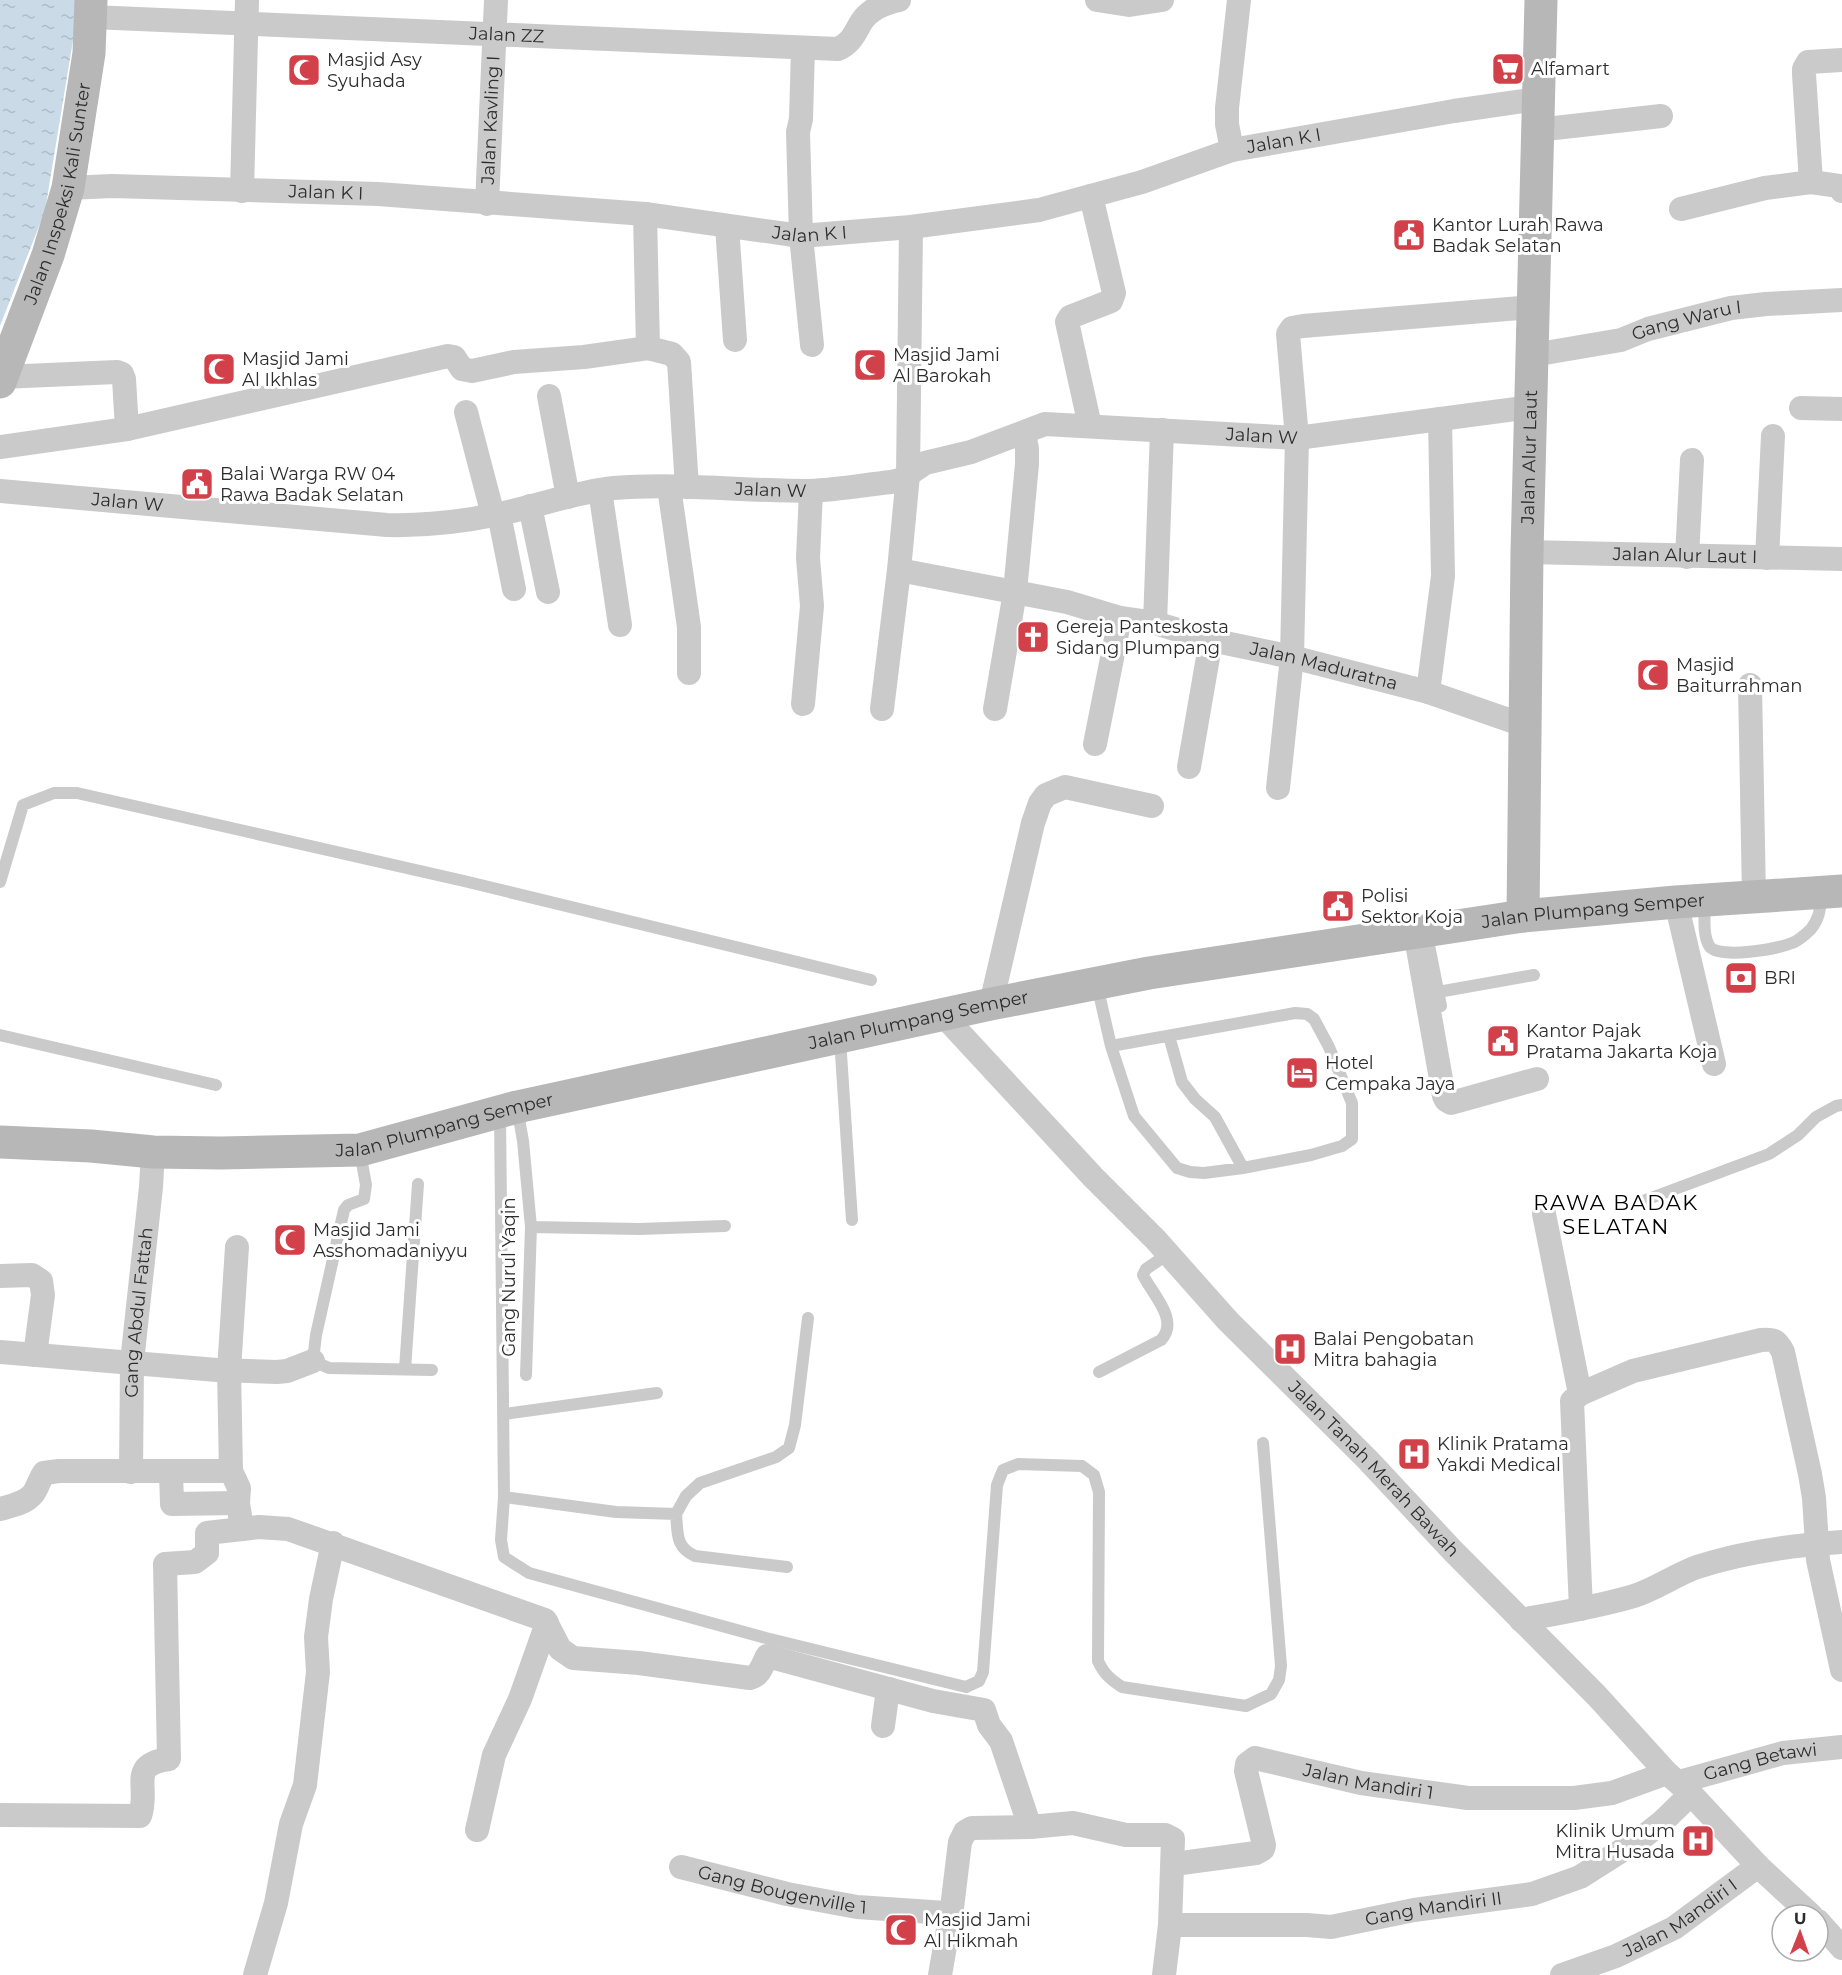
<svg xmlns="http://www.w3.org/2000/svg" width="1842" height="1975" viewBox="0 0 1842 1975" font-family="Montserrat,sans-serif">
<defs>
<pattern id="water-ripples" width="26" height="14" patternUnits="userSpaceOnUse" patternTransform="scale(1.5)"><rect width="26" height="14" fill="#cadbe7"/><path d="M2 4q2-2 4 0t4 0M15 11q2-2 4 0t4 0" fill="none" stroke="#aebcc6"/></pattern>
</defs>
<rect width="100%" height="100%" fill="#fff"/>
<path fill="url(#water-ripples)" d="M 0,0 L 75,0 L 76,22 L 45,211 L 0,326 Z"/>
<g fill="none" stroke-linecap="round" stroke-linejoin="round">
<path stroke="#cacaca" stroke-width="12" d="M 0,882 L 23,805 L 54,793 L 77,793 L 464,881 L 871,980
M 1705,901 C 1705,914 1702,936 1710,947 C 1721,959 1777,949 1792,943 C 1798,941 1806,934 1811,929 C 1820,918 1820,908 1822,894
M 1428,940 L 1441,1006
M 1097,985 L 1111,1046 L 1134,1116 L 1177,1168 L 1190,1172 L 1204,1173 L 1243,1168 L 1311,1155 L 1342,1146 L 1352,1139 L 1352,1103 L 1329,1047 L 1314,1019 L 1307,1014 L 1295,1013 L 1111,1046
M 1438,992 L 1534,975
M 0,1035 L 216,1085
M 1169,1036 L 1182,1082 L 1195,1099 L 1215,1117 L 1243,1168
M 840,1039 L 852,1220
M 517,1107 L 523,1141 L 531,1227 L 526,1375
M 500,1114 L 504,1497 L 501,1540 L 504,1557 L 529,1573 L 766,1638 L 966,1687 L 979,1681 L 983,1672 L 997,1485 L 1003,1470 L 1018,1464 L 1082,1466 L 1094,1475 L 1099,1492 L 1098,1661 C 1104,1674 1110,1679 1122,1687 L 1246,1706 L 1271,1694 L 1279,1680 L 1281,1666 L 1263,1443
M 360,1152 L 366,1185 L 364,1199 L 348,1205 L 344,1210 L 316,1335 L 313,1361 L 329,1368 L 432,1370
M 1643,1201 L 1769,1154 L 1798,1135 L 1816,1117 L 1836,1106 L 1842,1105
M 531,1227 L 639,1229 L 725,1226
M 405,1369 L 418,1184
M 1099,1372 L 1161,1340 C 1180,1320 1152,1294 1143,1275 L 1146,1269 L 1168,1254
M 504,1414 L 657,1393
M 504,1497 L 616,1512 L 676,1514 C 678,1533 675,1547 695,1556 L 787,1567
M 676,1514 L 686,1496 L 700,1483 L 776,1457 L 789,1448 L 795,1425 L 808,1318"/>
<g stroke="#cacaca" stroke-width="24">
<path d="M 1097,0 L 1129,5 L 1162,0"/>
<path id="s1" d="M 91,17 L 838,49 C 852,43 855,32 862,21 C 871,8 885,3 899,0"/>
<path d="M 803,48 L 801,119 L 798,132 L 801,236 L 812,345"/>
<path d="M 1842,60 L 1808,62 L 1804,69 L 1804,74 L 1811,182 L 1839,186 L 1842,191"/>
<path d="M 1537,130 L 1661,116"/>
<path d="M 1232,150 L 1227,124 L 1227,108 L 1239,0"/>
<path id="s2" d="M 68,188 L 112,186 L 378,194 L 645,214 L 801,236 L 911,227 L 1039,210 L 1142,182 L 1232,150 L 1454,111 L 1538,99"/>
<path d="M 242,191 L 247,0"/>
<path id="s3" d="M 487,204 L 496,0"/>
<path d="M 1681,209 L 1765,188 L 1811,182"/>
<path d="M 727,226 L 735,340"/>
<path d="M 648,348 L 672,354 L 679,362 L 687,487"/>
<path id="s4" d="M 1533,355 L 1621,340 L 1648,329 L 1731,308 L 1766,304 L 1842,300"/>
<path d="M 2,377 L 117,372 L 122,374 L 124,379 L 127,429"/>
<path d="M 549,396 L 568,497"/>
<path d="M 1801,408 L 1842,409"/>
<path d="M 466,412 L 493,515"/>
<path d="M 1090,426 L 1067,322 L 1070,317 L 1111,301 L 1114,293 L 1091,196"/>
<path d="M 0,447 L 127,429 L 448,356 L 454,357 L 462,369 L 472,371 L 514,362 L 584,357 L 648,348 L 645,214"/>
<path d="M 669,487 L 689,627 L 689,673"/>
<path d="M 600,490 L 620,625"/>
<path id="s5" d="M 0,491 L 387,525 C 425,526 461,522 499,514 C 538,506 575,492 614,488 C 679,483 744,491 810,491 C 836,490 864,485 891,482 L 900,480 L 925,463 L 971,452 L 1045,424 L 1297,438 L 1531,407"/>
<path d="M 530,506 L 548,592"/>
<path d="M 499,514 L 514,589"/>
<path id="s6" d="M 1527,552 L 1842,559"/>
<path d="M 1687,557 L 1692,460"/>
<path d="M 1767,558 L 1773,436"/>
<path id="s7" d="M 899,570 L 1067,602 L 1120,618 L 1155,623 L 1211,640 L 1292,657 L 1428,692 L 1526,726"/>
<path d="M 1155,623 L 1162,430"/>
<path d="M 1750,685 L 1754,897"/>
<path d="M 1428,692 L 1443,576 L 1440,419"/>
<path d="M 803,704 L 812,606 L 808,558 L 811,491"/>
<path d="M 882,709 L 899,570 L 908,475 L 911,227"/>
<path d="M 995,709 L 1015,592 L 1027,464 L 1027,449 L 1024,433"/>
<path d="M 1095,744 L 1120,618"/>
<path d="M 1189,767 L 1211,640"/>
<path d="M 1278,788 L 1292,657 L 1297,438 L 1288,334 L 1292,328 L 1303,326 L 1533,307"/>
<path d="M 1676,902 L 1714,1064"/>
<path d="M 1415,932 L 1444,1096 L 1446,1100 L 1451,1103 L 1537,1079"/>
<path d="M 991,1004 L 1033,823 L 1040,803 L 1046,795 L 1065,787 L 1152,806"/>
<path id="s8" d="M 943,1015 L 1093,1177 L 1156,1240 L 1228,1321 L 1367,1459 L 1452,1550 L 1597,1696 L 1667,1773 L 1691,1794 L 1758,1866 L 1811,1915"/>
<path d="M 1544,1214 L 1580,1394 L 1572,1401 L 1581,1609"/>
<path id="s9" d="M 237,1247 L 229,1370 L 231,1471 L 239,1488 L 238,1503 L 242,1529 L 259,1527 L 288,1529 L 545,1620 L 560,1649 L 573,1658 L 639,1663 L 750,1678 C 760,1676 763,1664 767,1656 L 933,1701 L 984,1710 L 989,1725 L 1001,1741 L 1030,1827 L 1073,1823 L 1126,1835 L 1165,1835 L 1173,1839 L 1170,1925 L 1307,1925 L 1331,1927 L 1414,1910 L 1532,1894 L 1580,1877 L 1643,1837 L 1662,1822 L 1691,1794"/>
<path d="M 0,1276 L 32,1275 L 41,1281 L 43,1295 L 35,1355"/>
<path d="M 0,1352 L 217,1370 L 277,1372 L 287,1371 L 313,1361"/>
<path d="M 1580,1394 L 1633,1371 L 1761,1340 C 1774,1339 1777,1340 1783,1352 L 1810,1474 L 1814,1498 L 1818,1560 L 1842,1670"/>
<path id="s10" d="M 131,1472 L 132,1362 L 151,1187 L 153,1152"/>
<path d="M 171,1472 L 172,1504 L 238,1503"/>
<path d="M 0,1509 C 10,1506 24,1504 32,1495 C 37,1490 39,1480 44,1473 L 59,1471 L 231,1471"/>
<path d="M 1521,1620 C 1559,1613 1597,1607 1634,1596 C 1656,1589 1675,1575 1697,1567 C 1743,1552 1794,1545 1842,1542"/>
<path d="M 883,1726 L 888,1689"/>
<path id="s11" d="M 1679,1782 L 1783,1753 L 1842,1747"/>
<path d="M 0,1815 L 140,1816 C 150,1786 127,1765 169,1759 L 165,1564 L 195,1562 L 207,1553 L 207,1533 L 242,1529"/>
<path d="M 477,1830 L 494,1755 L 520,1699 L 547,1623"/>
<path id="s12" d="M 1174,1864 L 1256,1853 L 1263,1849 L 1264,1845 L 1246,1771 L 1247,1764 L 1255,1758 L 1361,1783 L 1468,1798 L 1574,1798 L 1612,1793 L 1667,1773"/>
<path id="s13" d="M 681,1867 L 787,1894 L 857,1907 L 946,1913 L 951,1912 L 952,1908 L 960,1842 L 965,1832 L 972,1828 L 1030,1827"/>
<path d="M 1818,1921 L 1842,1948"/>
<path d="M 255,1975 L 276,1903 L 291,1824 L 305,1785 L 318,1672 L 316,1637 L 321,1599 L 333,1543"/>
<path d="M 940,1975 L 951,1912"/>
<path d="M 1164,1975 L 1170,1925"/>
<path id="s14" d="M 1562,1975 L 1616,1956 L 1674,1928 L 1758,1866"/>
</g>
<g stroke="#b7b7b7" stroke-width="33">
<path id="s15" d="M 0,382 L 48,255 L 68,188 L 89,53 L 91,0"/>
<path id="s16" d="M 1523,916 L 1527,552 L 1541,0"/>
<path id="s17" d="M 0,1142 L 91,1146 L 153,1152 L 221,1153 L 360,1150 L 517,1107 L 991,1004 L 1149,973 L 1523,916 L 1676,902 L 1842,891"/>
</g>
</g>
<defs>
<g id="supermarket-square" transform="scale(1.725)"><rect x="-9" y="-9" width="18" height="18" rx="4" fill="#d2414a" stroke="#fff"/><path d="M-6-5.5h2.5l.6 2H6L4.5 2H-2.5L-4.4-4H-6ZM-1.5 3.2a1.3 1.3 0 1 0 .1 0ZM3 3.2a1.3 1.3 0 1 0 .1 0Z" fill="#fff"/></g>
<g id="mosque-square" transform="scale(1.725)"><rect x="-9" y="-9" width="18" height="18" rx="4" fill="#d2414a" stroke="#fff"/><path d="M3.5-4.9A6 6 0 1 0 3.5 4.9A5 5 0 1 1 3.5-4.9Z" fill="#fff"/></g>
<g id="civic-square" transform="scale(1.725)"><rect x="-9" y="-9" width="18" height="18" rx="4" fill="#d2414a" stroke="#fff"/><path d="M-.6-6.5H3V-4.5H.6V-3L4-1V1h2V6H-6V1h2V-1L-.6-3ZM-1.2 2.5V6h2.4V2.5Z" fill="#fff"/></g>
<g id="church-square" transform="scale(1.725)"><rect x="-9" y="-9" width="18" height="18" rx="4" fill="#d2414a" stroke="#fff"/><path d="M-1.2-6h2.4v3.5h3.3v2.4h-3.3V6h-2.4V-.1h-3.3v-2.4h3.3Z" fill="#fff"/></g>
<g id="bank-square" transform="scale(1.725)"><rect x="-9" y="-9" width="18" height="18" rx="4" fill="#d2414a" stroke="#fff"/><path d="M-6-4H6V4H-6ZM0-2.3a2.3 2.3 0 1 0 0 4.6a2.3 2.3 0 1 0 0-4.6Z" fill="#fff"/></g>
<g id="hotel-square" transform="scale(1.725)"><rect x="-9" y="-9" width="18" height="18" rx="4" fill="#d2414a" stroke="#fff"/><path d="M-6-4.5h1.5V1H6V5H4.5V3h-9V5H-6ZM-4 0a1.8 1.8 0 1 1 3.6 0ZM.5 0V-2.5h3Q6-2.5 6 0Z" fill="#fff"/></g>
<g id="hospital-square" transform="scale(1.725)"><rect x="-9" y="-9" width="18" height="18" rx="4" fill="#d2414a" stroke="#fff"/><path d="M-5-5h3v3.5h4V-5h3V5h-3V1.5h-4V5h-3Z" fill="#fff"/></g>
</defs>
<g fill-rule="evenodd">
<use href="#supermarket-square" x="1508" y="69"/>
<use href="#mosque-square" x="304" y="70"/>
<use href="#civic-square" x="1409" y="235"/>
<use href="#mosque-square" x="870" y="365"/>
<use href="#mosque-square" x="219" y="369"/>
<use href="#civic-square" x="197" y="484"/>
<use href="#church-square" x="1033" y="637"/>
<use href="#mosque-square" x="1653" y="675"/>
<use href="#civic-square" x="1338" y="906"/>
<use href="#bank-square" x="1741" y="978"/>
<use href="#civic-square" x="1503" y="1041"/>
<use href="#hotel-square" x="1302" y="1073"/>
<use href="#mosque-square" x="290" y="1240"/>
<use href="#hospital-square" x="1290" y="1349"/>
<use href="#hospital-square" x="1414" y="1454"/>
<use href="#hospital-square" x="1698" y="1841"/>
<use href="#mosque-square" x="901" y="1930"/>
</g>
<g text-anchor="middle" stroke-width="6" stroke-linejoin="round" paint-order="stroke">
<g font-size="18" fill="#2d2d2d" stroke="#fff">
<text dy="6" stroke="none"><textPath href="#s1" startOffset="416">Jalan ZZ</textPath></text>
<text dy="6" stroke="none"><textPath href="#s3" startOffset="84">Jalan Kavling I</textPath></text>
<text dy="6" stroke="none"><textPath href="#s2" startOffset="1230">Jalan K I</textPath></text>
<text dy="6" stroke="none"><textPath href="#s15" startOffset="198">Jalan Inspeksi Kali Sunter</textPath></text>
<text dy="6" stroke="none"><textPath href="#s2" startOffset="258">Jalan K I</textPath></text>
<text dy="6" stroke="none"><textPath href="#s2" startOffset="744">Jalan K I</textPath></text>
<text dy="6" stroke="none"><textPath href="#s4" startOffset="158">Gang Waru I</textPath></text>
<text dy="6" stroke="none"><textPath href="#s5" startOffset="1280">Jalan W</textPath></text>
<text dy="6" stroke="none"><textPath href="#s16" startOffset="459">Jalan Alur Laut</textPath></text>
<text dy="6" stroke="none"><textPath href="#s5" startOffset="776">Jalan W</textPath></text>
<text dy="6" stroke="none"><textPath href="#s5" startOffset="128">Jalan W</textPath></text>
<text dy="6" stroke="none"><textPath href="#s6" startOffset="158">Jalan Alur Laut I</textPath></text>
<text dy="6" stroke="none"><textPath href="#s7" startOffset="436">Jalan Maduratna</textPath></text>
<text dy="6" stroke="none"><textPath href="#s17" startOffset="1618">Jalan Plumpang Semper</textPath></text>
<text dy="6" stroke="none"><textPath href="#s17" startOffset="934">Jalan Plumpang Semper</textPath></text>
<text dy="6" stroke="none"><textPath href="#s17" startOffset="448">Jalan Plumpang Semper</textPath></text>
<text transform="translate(509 1277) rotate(-90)" y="6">Gang Nurul Yaqin</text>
<text dy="6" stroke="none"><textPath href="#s10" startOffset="160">Gang Abdul Fattah</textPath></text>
<text dy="6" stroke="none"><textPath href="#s8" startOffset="626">Jalan Tanah Merah Bawah</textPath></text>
<text dy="6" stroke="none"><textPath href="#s11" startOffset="84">Gang Betawi</textPath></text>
<text dy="6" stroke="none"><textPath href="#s12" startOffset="304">Jalan Mandiri 1</textPath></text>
<text dy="6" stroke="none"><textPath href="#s13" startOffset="104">Gang Bougenville 1</textPath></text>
<text dy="6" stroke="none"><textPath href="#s9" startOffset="1706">Gang Mandiri II</textPath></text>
<text dy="6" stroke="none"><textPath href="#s14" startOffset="132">Jalan Mandiri I</textPath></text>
</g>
<g font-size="18" fill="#2d2d2d" stroke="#fff" text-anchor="start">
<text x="327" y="66">Masjid Asy<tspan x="327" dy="21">Syuhada</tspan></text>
<text x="1531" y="75">Alfamart</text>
<text x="1432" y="231">Kantor Lurah Rawa<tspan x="1432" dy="21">Badak Selatan</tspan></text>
<text x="893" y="361">Masjid Jami<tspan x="893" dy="21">Al Barokah</tspan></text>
<text x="242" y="365">Masjid Jami<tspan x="242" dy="21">Al Ikhlas</tspan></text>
<text x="220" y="480">Balai Warga RW 04<tspan x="220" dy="21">Rawa Badak Selatan</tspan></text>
<text x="1056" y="633">Gereja Panteskosta<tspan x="1056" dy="21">Sidang Plumpang</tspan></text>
<text x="1676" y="671">Masjid<tspan x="1676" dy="21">Baiturrahman</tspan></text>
<text x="1361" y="902">Polisi<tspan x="1361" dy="21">Sektor Koja</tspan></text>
<text x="1764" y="984">BRI</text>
<text x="1526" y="1037">Kantor Pajak<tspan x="1526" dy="21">Pratama Jakarta Koja</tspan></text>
<text x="1325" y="1069">Hotel<tspan x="1325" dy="21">Cempaka Jaya</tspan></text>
<text x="313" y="1236">Masjid Jami<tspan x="313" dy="21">Asshomadaniyyu</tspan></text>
<text x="1313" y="1345">Balai Pengobatan<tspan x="1313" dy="21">Mitra bahagia</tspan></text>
<text x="1437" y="1450">Klinik Pratama<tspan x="1437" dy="21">Yakdi Medical</tspan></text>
<text x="1675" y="1837" text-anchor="end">Klinik Umum<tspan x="1675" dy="21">Mitra Husada</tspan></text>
<text x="924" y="1926">Masjid Jami<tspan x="924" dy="21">Al Hikmah</tspan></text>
</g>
<g font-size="21" letter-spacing="1.5" fill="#000" stroke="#fff">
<text x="1616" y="1210">RAWA BADAK<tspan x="1616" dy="24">SELATAN</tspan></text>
</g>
</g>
<g transform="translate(1800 1933) rotate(1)"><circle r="28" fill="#ffffff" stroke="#ababab" stroke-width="1.5"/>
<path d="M0-4.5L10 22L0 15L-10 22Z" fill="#d2414a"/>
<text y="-9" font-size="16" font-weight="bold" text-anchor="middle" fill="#2d2d2d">U</text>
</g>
</svg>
